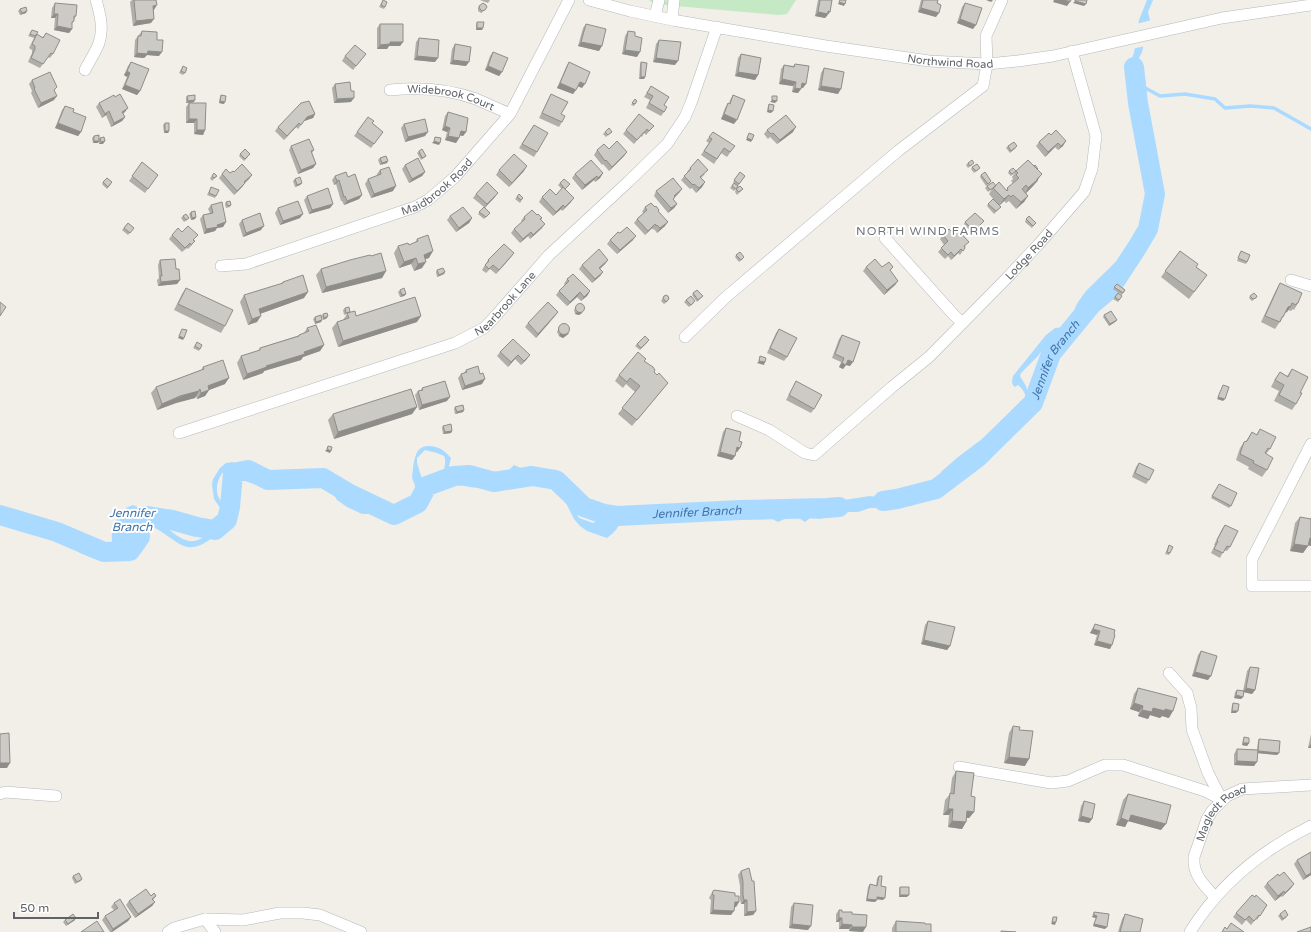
<svg xmlns="http://www.w3.org/2000/svg" width="1311" height="932" viewBox="0 0 1311 932" font-family="'Varela Round',sans-serif">
<rect width="100%" height="100%" fill="#f1efe8"/>
<path fill="#c5e8c5" d="M 649,0 L 796,0 L 787,14 L 778,15 L 654,4 Z"/>
<path fill="#aadaff" d="M 1147,0 L 1153,0 L 1148,12 L 1150,20 L 1142,52 L 1137,62 L 1136,71 L 1139,85 L 1137,88 L 1137,98 L 1142,143 L 1147,154 L 1154,163 L 1159,188 L 1157,207 L 1143,239 L 1129,259 L 1108,277 L 1098,287 L 1092,295 L 1086,309 L 1072,328 L 1055,338 L 1043,349 L 1038,356 L 1021,373 L 1020,376 L 1026,386 L 1029,397 L 1028,406 L 1020,423 L 1012,429 L 998,435 L 981,445 L 973,453 L 955,465 L 942,485 L 920,501 L 911,506 L 895,505 L 883,508 L 870,508 L 858,512 L 849,512 L 820,519 L 810,518 L 805,522 C 803,521 801,519 799,518 C 792,514 785,519 778,522 L 774,520 L 771,515 L 768,515 L 754,518 L 736,516 L 729,518 L 720,518 L 717,520 L 690,516 L 666,516 L 658,511 L 637,511 L 621,518 C 620,527 614,533 607,538 L 587,531 L 580,526 L 574,519 L 556,483 L 545,474 C 538,473 528,476 521,479 C 519,480 518,482 516,482 C 514,483 512,482 510,482 C 505,483 500,486 495,487 C 482,489 451,488 445,474 C 443,468 447,462 444,456 L 437,453 L 425,450 L 417,458 L 417,463 L 423,482 L 423,492 L 406,519 L 401,522 L 397,521 L 391,516 L 375,514 L 362,514 L 347,507 L 337,500 L 327,483 L 321,478 L 311,478 L 278,484 L 258,485 L 242,480 L 232,466 C 221,469 214,485 218,496 C 221,503 228,507 228,514 C 228,523 223,530 216,535 C 186,559 182,543 155,528 L 150,527 L 137,533 L 134,535 L 126,547 L 113,557 L 105,559 L 95,559 L 80,553 L 66,541 L 38,532 L 16,521 L 4,512 L 0,513 L 0,508 L 7,509 L 13,515 L 40,524 L 72,537 L 90,552 L 104,552 L 112,550 C 113,544 111,539 112,533 C 115,520 120,509 133,505 C 139,508 147,511 152,515 C 164,523 179,543 194,541 C 200,540 206,536 210,532 C 218,527 224,525 225,515 L 214,499 L 212,485 L 213,479 L 220,468 L 226,463 L 233,462 L 247,477 L 260,483 L 308,474 C 325,462 333,490 344,500 C 349,504 356,508 363,509 L 374,505 L 387,510 L 411,506 C 414,504 416,500 417,495 C 418,489 413,483 412,477 C 412,474 413,471 413,468 C 415,457 416,445 430,446 C 440,447 444,450 451,458 L 449,466 L 451,471 L 457,481 L 463,483 L 498,483 L 504,479 L 510,469 L 514,465 L 525,470 L 533,471 L 547,470 L 552,473 L 564,486 L 579,518 L 593,523 L 599,520 L 605,520 L 619,516 L 632,508 L 642,505 L 666,506 L 721,511 L 738,508 L 757,510 L 767,508 L 797,510 L 818,508 L 844,500 L 870,496 L 876,497 L 880,499 L 895,496 L 913,496 L 921,493 L 935,480 L 942,471 L 958,457 L 978,442 L 1021,414 C 1028,404 1028,393 1018,385 L 1015,387 C 1011,384 1012,381 1013,376 L 1046,335 L 1055,328 L 1065,327 L 1070,321 L 1074,316 L 1075,308 L 1078,302 L 1086,291 L 1140,238 L 1140,220 L 1151,195 L 1156,187 L 1150,167 L 1139,146 L 1132,102 L 1132,84 L 1129,66 L 1134,53 L 1139,20 Z"/>
<path fill="#f1efe8" d="M 1152,20 L 1145,46 L 1132,49 L 1136,24 Z"/>
<g fill="none" stroke-linecap="round" stroke-linejoin="round">
<path stroke="#aadaff" stroke-width="3.5" d="M 1136,83 L 1160,96 L 1185,94 L 1215,99 L 1225,108 L 1250,106 L 1274,108 L 1311,129"/>
<g stroke="#aadaff" stroke-width="20">
<path id="s1" d="M 883,501 L 897,499 L 936,489 L 977,458 L 1033,403 L 1051,354 L 1092,304 L 1110,289 L 1138,246 L 1148,229 L 1155,194 L 1138,103 L 1134,67"/>
<path id="s2" d="M 0,515 L 57,532 L 104,552 L 130,551 L 140,537 L 138,520 L 146,516 L 172,520 L 197,527 L 215,530 L 227,520 L 230,507 L 233,473 L 248,470 L 268,480 L 323,478 L 350,494 L 394,515 L 418,503 L 427,486 L 454,476 L 469,475 L 494,482 L 532,476 L 556,480 L 584,507 L 604,514 L 617,516 L 741,510 L 827,508 L 839,507"/>
</g>
<g stroke="#b5b8bc" stroke-width="12">
<g id="minor">
<path id="s3" d="M 589,0 L 630,11 L 672,20 L 826,46 L 929,61 L 987,64 L 1018,61 L 1053,56 L 1222,18 L 1311,5"/>
<path d="M 655,16 L 659,0"/>
<path d="M 672,20 L 674,0"/>
<path d="M 85,70 C 89,61 96,52 99,43 C 104,28 100,14 96,0"/>
<path id="s4" d="M 390,90 C 418,87 449,89 476,99 C 487,104 499,109 510,114"/>
<path d="M 885,238 L 953,314 L 962,323"/>
<path id="s5" d="M 221,266 L 246,264 L 415,207 L 428,200 L 455,177 L 510,114 L 569,0"/>
<path d="M 1291,280 L 1311,286"/>
<path d="M 685,337 L 726,297 L 898,151 L 983,86 L 987,64 L 986,36 L 1002,0"/>
<path id="s6" d="M 737,416 L 769,430 L 805,453 L 814,455 L 892,387 L 929,357 L 1004,281 L 1038,245 L 1084,192 L 1092,169 L 1096,136 L 1072,51"/>
<path id="s7" d="M 179,433 L 455,343 L 484,328 L 492,320 L 549,255 L 628,182 L 667,144 L 685,117 L 691,103 L 717,27"/>
<path d="M 1311,444 L 1252,559 L 1252,586 L 1311,586"/>
<path d="M 1169,673 L 1187,693 L 1191,708 L 1192,729 L 1208,773 L 1222,800"/>
<path d="M 959,767 L 1051,783 L 1068,781 L 1105,765 L 1123,765 L 1205,791 L 1222,800"/>
<path d="M 0,794 L 5,792 L 56,796"/>
<path id="s8" d="M 1215,897 C 1206,887 1195,877 1194,863 L 1194,857 L 1207,819 L 1212,811 L 1227,796 L 1242,789 L 1311,785"/>
<path d="M 205,919 L 215,932"/>
<path d="M 168,932 L 174,928 L 205,919 L 243,920 L 280,913 L 303,913 L 320,915 L 361,932"/>
<path d="M 1190,932 C 1219,885 1262,850 1311,826"/>
</g>
</g>
<use href="#minor" stroke="#fff" stroke-width="11"/>
</g>
<path fill="#afaea9" d="M 132,0 L 156,0 L 153,10 L 151,23 L 133,26 L 130,2 Z
M 383,0 L 385,7 L 384,9 L 379,7 Z
M 480,0 L 490,0 L 488,3 Z
M 818,0 L 832,0 L 827,16 L 825,18 L 815,16 Z
M 921,0 L 938,0 L 936,17 L 918,12 Z
M 55,3 L 76,16 L 72,24 L 72,29 L 69,33 L 54,30 L 55,18 L 51,18 L 52,8 Z
M 965,3 L 973,29 L 957,23 L 962,7 Z
M 479,6 L 483,12 L 481,13 L 478,11 L 478,8 Z
M 20,9 L 26,13 L 20,15 L 18,11 Z
M 477,22 L 482,30 L 476,30 L 476,24 Z
M 380,24 L 403,42 L 400,46 L 389,46 L 387,49 L 377,49 L 377,28 Z
M 586,24 L 599,51 L 578,46 L 583,28 Z
M 32,30 L 36,35 L 43,37 L 46,33 L 53,54 L 50,58 L 48,57 L 40,68 L 28,62 L 32,53 L 32,50 L 29,48 L 34,38 L 28,36 Z
M 142,31 L 157,40 L 159,56 L 147,55 L 144,58 L 134,57 L 135,40 Z
M 628,31 L 635,36 L 637,57 L 622,54 L 625,36 Z
M 419,38 L 435,62 L 414,60 L 416,42 Z
M 659,40 L 675,65 L 653,62 L 656,44 Z
M 455,44 L 466,66 L 450,64 L 452,49 Z
M 493,52 L 502,72 L 499,76 L 485,70 L 490,56 Z
M 366,54 L 353,70 L 342,61 L 345,56 Z
M 741,54 L 758,75 L 755,80 L 735,76 L 738,58 Z
M 131,62 L 140,91 L 137,95 L 122,89 L 127,77 L 124,75 L 128,66 Z
M 569,62 L 582,88 L 578,86 L 573,94 L 557,88 L 566,67 Z
M 641,62 L 645,77 L 644,79 L 639,79 L 640,64 Z
M 795,64 L 803,88 L 801,88 L 798,93 L 792,92 L 793,86 L 779,84 L 781,69 L 784,65 L 793,66 Z
M 183,66 L 185,73 L 183,75 L 179,73 Z
M 824,68 L 838,94 L 818,90 L 821,73 Z
M 32,80 L 55,91 L 54,100 L 38,108 L 31,93 L 32,91 L 29,84 Z
M 335,84 L 351,102 L 334,103 L 332,88 Z
M 651,86 L 664,105 L 664,112 L 661,116 L 646,108 L 650,100 L 644,97 Z
M 551,94 L 561,114 L 562,122 L 559,127 L 539,118 Z
M 221,95 L 224,104 L 219,103 L 220,97 Z
M 733,95 L 734,124 L 721,119 L 725,108 L 728,103 L 729,104 L 730,100 Z
M 187,96 L 194,102 L 191,103 L 205,130 L 203,135 L 194,134 L 194,123 L 186,123 L 186,107 L 189,103 L 186,103 L 186,98 Z
M 635,99 L 637,101 L 634,106 L 631,105 Z
M 99,103 L 125,112 L 123,113 L 125,117 L 122,121 L 111,127 L 106,115 L 102,118 L 96,107 Z
M 769,104 L 771,113 L 767,112 L 768,106 Z
M 65,106 L 73,112 L 81,132 L 78,136 L 55,128 L 62,110 Z
M 448,112 L 466,132 L 463,136 L 460,135 L 459,138 L 456,143 L 445,140 L 447,132 L 442,130 L 445,116 Z
M 315,114 L 313,118 L 304,121 L 298,129 L 296,127 L 284,140 L 275,131 L 278,127 Z
M 368,117 L 372,123 L 383,132 L 371,148 L 354,136 Z
M 165,123 L 169,131 L 168,133 L 164,133 L 163,125 Z
M 404,124 L 425,136 L 405,142 L 401,128 Z
M 534,125 L 537,152 L 534,157 L 519,148 Z
M 654,126 L 646,135 L 644,133 L 642,137 L 641,136 L 634,144 L 623,134 L 626,130 Z
M 767,130 L 793,132 L 777,144 L 770,137 L 768,139 L 764,134 Z
M 605,132 L 612,132 L 606,137 L 603,134 Z
M 713,132 L 735,146 L 727,157 L 721,153 L 714,164 L 701,155 L 709,143 L 706,141 Z
M 1049,133 L 1063,146 L 1058,150 L 1055,147 L 1045,157 L 1036,146 L 1039,142 Z
M 94,136 L 99,139 L 100,138 L 103,144 L 99,144 L 99,141 L 98,143 L 93,143 L 92,138 Z
M 291,146 L 314,150 L 312,153 L 316,164 L 313,168 L 298,174 L 289,150 Z
M 1008,146 L 1016,148 L 1010,153 L 1006,148 Z
M 597,150 L 627,152 L 624,156 L 609,171 L 603,164 L 602,165 L 594,155 Z
M 419,151 L 426,156 L 424,158 L 421,160 L 417,153 Z
M 240,154 L 248,157 L 244,161 L 239,156 Z
M 380,158 L 387,163 L 380,165 L 378,160 Z
M 142,162 L 158,175 L 145,193 L 129,181 Z
M 968,163 L 972,165 L 968,168 L 966,165 Z
M 405,165 L 425,172 L 422,176 L 409,183 L 402,169 Z
M 972,167 L 978,170 L 974,173 L 971,169 Z
M 690,168 L 705,174 L 701,178 L 705,182 L 702,187 L 696,193 L 692,188 L 690,189 L 681,180 L 687,173 L 687,172 Z
M 1037,169 L 1038,181 L 1026,193 L 1028,196 L 1024,202 L 1016,209 L 1009,201 L 1006,203 L 1004,201 L 999,206 L 989,194 L 992,189 L 988,192 L 985,188 L 987,186 L 996,186 L 1006,190 L 1013,183 L 1011,181 L 1013,179 L 1012,177 L 1016,171 Z
M 380,170 L 393,191 L 371,198 L 365,184 L 368,179 L 377,176 L 377,174 Z
M 499,170 L 524,171 L 509,187 L 496,175 Z
M 1009,171 L 1016,171 L 1011,176 L 1008,173 Z
M 234,172 L 252,175 L 249,179 L 245,183 L 242,187 L 234,195 L 219,178 L 222,174 L 230,173 Z
M 740,172 L 745,176 L 738,186 L 733,182 Z
M 603,173 L 600,178 L 595,182 L 594,180 L 582,190 L 572,178 L 575,174 Z
M 981,175 L 991,181 L 990,183 L 986,186 L 980,177 Z
M 212,176 L 217,176 L 212,181 L 210,178 Z
M 335,176 L 348,177 L 362,195 L 359,199 L 344,205 L 342,201 L 341,201 L 336,184 L 334,185 L 332,180 Z
M 295,179 L 302,183 L 300,185 L 295,187 L 293,181 Z
M 103,182 L 111,184 L 107,189 L 102,184 Z
M 560,183 L 570,184 L 565,189 L 571,202 L 562,211 L 561,209 L 553,216 L 539,202 L 542,197 L 556,195 L 562,189 L 558,185 Z
M 734,183 L 738,186 L 734,191 L 730,188 Z
M 211,187 L 216,196 L 215,198 L 207,195 Z
M 682,189 L 673,200 L 677,204 L 674,208 L 668,213 L 654,196 L 656,191 Z
M 736,189 L 743,189 L 737,195 L 735,192 Z
M 476,194 L 495,197 L 485,208 L 490,213 L 484,219 L 478,214 L 484,207 L 473,198 Z
M 519,194 L 523,198 L 520,203 L 515,199 Z
M 307,196 L 333,204 L 330,208 L 309,214 L 304,200 Z
M 226,202 L 231,205 L 230,207 L 226,208 L 225,204 Z
M 988,204 L 999,209 L 994,214 L 987,206 Z
M 211,205 L 226,222 L 223,227 L 217,228 L 215,231 L 204,234 L 200,219 L 203,215 L 210,213 L 208,209 Z
M 645,207 L 658,211 L 665,226 L 657,233 L 654,229 L 653,230 L 652,228 L 645,235 L 634,223 L 637,219 L 644,213 L 642,212 Z
M 278,208 L 300,218 L 280,225 L 275,213 Z
M 191,212 L 196,217 L 195,219 L 191,220 L 189,214 Z
M 537,215 L 542,218 L 541,220 L 542,228 L 530,239 L 528,236 L 520,243 L 511,233 L 514,229 L 522,222 L 521,221 L 524,217 Z
M 183,216 L 189,218 L 187,220 L 184,222 L 181,218 Z
M 450,216 L 472,218 L 469,223 L 456,232 L 447,220 Z
M 1026,219 L 1034,225 L 1032,228 L 1025,222 Z
M 242,220 L 261,230 L 243,237 L 239,224 Z
M 965,222 L 982,223 L 972,233 L 964,224 Z
M 128,223 L 134,228 L 128,235 L 122,230 Z
M 182,232 L 194,241 L 192,245 L 188,249 L 187,248 L 182,252 L 169,239 L 172,235 Z
M 620,233 L 633,240 L 617,254 L 607,244 L 610,240 Z
M 943,235 L 966,246 L 965,247 L 965,248 L 962,252 L 960,255 L 958,253 L 951,260 L 948,256 L 945,259 L 938,252 L 944,245 L 940,239 Z
M 417,239 L 429,258 L 425,259 L 422,268 L 414,271 L 411,264 L 399,268 L 394,253 L 398,246 L 409,245 L 415,243 Z
M 1180,251 L 1196,267 L 1207,275 L 1189,299 L 1161,277 Z
M 1241,251 L 1247,262 L 1246,264 L 1237,261 Z
M 736,255 L 743,259 L 739,262 L 735,257 Z
M 371,256 L 386,271 L 382,278 L 322,293 L 316,275 L 321,269 Z
M 511,257 L 496,274 L 490,269 L 486,273 L 482,270 L 488,260 Z
M 160,260 L 176,269 L 180,280 L 177,284 L 158,286 L 157,280 L 159,278 L 158,265 Z
M 608,260 L 605,264 L 600,269 L 603,272 L 600,276 L 592,283 L 579,269 L 582,265 Z
M 866,267 L 893,267 L 890,271 L 898,281 L 895,285 L 884,295 L 863,271 Z
M 437,270 L 444,274 L 437,277 L 436,272 Z
M 567,279 L 590,291 L 587,296 L 581,301 L 577,297 L 567,306 L 556,295 L 559,291 L 565,285 L 564,284 Z
M 283,282 L 304,298 L 260,314 L 257,322 L 248,325 L 240,302 L 244,295 L 281,284 Z
M 1280,283 L 1298,303 L 1294,310 L 1293,309 L 1291,311 L 1288,310 L 1287,312 L 1285,313 L 1283,317 L 1275,329 L 1261,322 L 1276,290 Z
M 1117,284 L 1125,290 L 1122,295 L 1113,289 Z
M 186,288 L 225,326 L 221,333 L 174,310 L 182,294 Z
M 400,290 L 406,294 L 404,296 L 400,297 L 398,292 Z
M 693,293 L 703,296 L 697,302 L 692,295 Z
M 1118,293 L 1122,296 L 1118,302 L 1113,299 Z
M 664,296 L 668,301 L 664,304 L 661,301 Z
M 1250,296 L 1254,300 L 1252,301 L 1249,298 Z
M 686,300 L 694,303 L 689,307 L 684,302 Z
M 577,305 L 582,313 L 579,315 L 575,314 L 574,310 Z
M 345,308 L 349,313 L 356,316 L 417,322 L 338,347 L 332,328 L 337,322 L 343,320 L 347,314 L 344,315 L 343,310 Z
M 323,314 L 327,318 L 323,320 L 322,316 Z
M 1104,315 L 1117,320 L 1115,322 L 1109,326 L 1103,317 Z
M 555,316 L 536,338 L 525,327 L 528,323 Z
M 315,317 L 322,320 L 321,322 L 315,324 L 313,319 Z
M 560,325 L 569,333 L 567,335 L 563,338 L 559,336 L 557,332 Z
M 307,328 L 324,345 L 320,351 L 303,357 L 301,360 L 264,371 L 263,373 L 243,380 L 237,363 L 241,356 L 258,351 L 260,348 L 297,336 L 299,335 L 304,333 Z
M 779,329 L 787,357 L 784,361 L 767,353 L 776,333 Z
M 842,335 L 850,366 L 846,365 L 843,369 L 839,367 L 841,362 L 832,358 L 839,339 Z
M 513,339 L 527,359 L 521,365 L 515,359 L 508,367 L 497,356 L 500,352 Z
M 197,342 L 202,345 L 199,351 L 193,348 Z
M 648,342 L 640,350 L 635,346 L 637,344 Z
M 644,361 L 654,372 L 663,389 L 632,426 L 618,414 L 635,392 L 626,384 L 623,388 L 615,381 L 619,375 Z
M 203,367 L 225,384 L 209,390 L 205,396 L 197,399 L 196,396 L 195,398 L 176,403 L 157,410 L 151,393 L 156,387 L 201,370 Z
M 1292,369 L 1300,393 L 1296,404 L 1292,410 L 1274,401 L 1279,391 L 1271,387 L 1275,379 L 1280,372 L 1287,376 Z
M 466,370 L 482,384 L 462,390 L 458,378 L 461,374 L 464,373 Z
M 796,381 L 814,409 L 811,413 L 786,400 Z
M 422,388 L 447,401 L 419,410 L 415,395 L 418,391 L 421,390 Z
M 417,407 L 412,414 L 334,439 L 328,420 L 333,414 Z
M 455,407 L 464,410 L 463,412 L 455,414 L 454,409 Z
M 443,426 L 452,431 L 451,433 L 443,434 L 442,428 Z
M 726,428 L 740,448 L 737,452 L 736,451 L 735,456 L 732,460 L 717,456 L 723,432 Z
M 1260,429 L 1270,449 L 1266,454 L 1267,470 L 1262,477 L 1248,469 L 1249,467 L 1236,460 L 1240,448 L 1244,442 L 1246,441 L 1252,432 L 1256,435 Z
M 1139,463 L 1149,480 L 1146,484 L 1132,477 L 1136,467 Z
M 1219,484 L 1231,506 L 1229,508 L 1211,498 Z
M 1300,517 L 1310,519 L 1311,518 L 1311,546 L 1308,545 L 1308,546 L 1303,553 L 1290,551 L 1295,523 Z
M 1225,525 L 1230,547 L 1227,551 L 1224,550 L 1220,558 L 1211,553 L 1215,545 L 1214,545 L 1222,529 Z
M 1169,545 L 1170,553 L 1169,555 L 1165,554 Z
M 928,621 L 950,646 L 947,650 L 921,644 L 925,625 Z
M 1095,624 L 1115,630 L 1110,649 L 1094,645 L 1097,635 L 1090,633 L 1092,629 Z
M 1201,651 L 1208,680 L 1192,676 L 1198,655 Z
M 1250,667 L 1255,690 L 1252,694 L 1244,692 L 1243,697 L 1241,699 L 1234,698 L 1235,692 L 1237,690 L 1243,691 L 1247,671 Z
M 1138,688 L 1169,718 L 1162,716 L 1160,718 L 1150,715 L 1148,719 L 1138,716 L 1139,712 L 1130,709 L 1134,694 Z
M 1233,703 L 1236,713 L 1231,713 L 1232,705 Z
M 1013,726 L 1019,730 L 1025,766 L 1004,763 L 1009,733 Z
M 1311,734 L 1311,748 L 1308,748 Z
M 1244,737 L 1249,743 L 1247,746 L 1242,745 L 1243,740 Z
M 1259,739 L 1279,753 L 1277,755 L 1257,753 L 1254,766 L 1234,765 L 1234,754 L 1237,749 L 1257,750 L 1258,741 Z
M 956,771 L 971,796 L 974,812 L 969,818 L 967,818 L 966,822 L 962,829 L 948,827 L 949,815 L 943,815 L 945,800 L 950,794 L 952,778 Z
M 1128,794 L 1161,830 L 1128,821 L 1125,827 L 1116,825 L 1123,800 Z
M 1084,801 L 1092,819 L 1089,823 L 1078,821 L 1081,806 Z
M 1311,852 L 1311,875 L 1303,880 L 1294,864 L 1297,860 Z
M 741,871 L 756,911 L 753,915 L 744,916 L 744,904 L 741,904 L 740,899 L 740,886 L 738,875 Z
M 73,876 L 82,879 L 81,881 L 75,884 L 72,878 Z
M 879,876 L 883,900 L 877,899 L 875,902 L 866,901 L 868,887 L 870,884 L 876,886 L 877,878 Z
M 1267,883 L 1294,884 L 1291,888 L 1282,897 L 1281,896 L 1275,901 L 1264,887 Z
M 900,887 L 907,897 L 899,897 L 899,889 Z
M 713,891 L 735,896 L 739,902 L 736,907 L 734,907 L 731,915 L 710,914 L 711,900 L 709,898 L 710,896 Z
M 151,896 L 156,896 L 153,900 L 155,902 L 152,906 L 135,918 L 126,905 L 129,901 Z
M 1255,897 L 1267,905 L 1257,920 L 1256,919 L 1251,925 L 1246,920 L 1242,925 L 1233,917 L 1236,913 Z
M 114,903 L 131,917 L 128,921 L 112,932 L 110,932 L 102,920 L 105,916 L 114,910 L 111,907 Z
M 794,903 L 808,930 L 789,928 L 791,907 Z
M 839,910 L 842,912 L 852,914 L 863,932 L 849,931 L 849,929 L 839,929 L 839,922 L 836,922 L 836,914 Z
M 1094,912 L 1105,929 L 1093,926 L 1096,918 L 1092,917 L 1093,914 Z
M 1125,914 L 1140,932 L 1118,932 L 1122,919 Z
M 1280,914 L 1287,917 L 1282,921 L 1278,916 Z
M 65,920 L 75,920 L 66,926 L 63,922 Z
M 896,921 L 925,924 L 931,932 L 892,932 L 892,928 Z"/>
<path fill="#8f8d8a" d="M 986,0 L 993,0 L 991,2 Z
M 1054,0 L 1064,0 L 1070,2 L 1067,6 L 1053,2 Z
M 1075,1 L 1086,4 L 1084,6 L 1073,3 Z
M 839,2 L 845,4 L 844,6 L 838,4 Z
M 157,5 L 154,10 L 150,10 L 153,6 Z
M 921,8 L 939,13 L 936,17 L 918,12 Z
M 27,11 L 26,13 L 20,15 L 22,13 Z
M 828,11 L 830,12 L 825,18 L 815,16 L 818,12 Z
M 54,14 L 58,14 L 55,18 L 51,18 Z
M 154,19 L 151,23 L 133,26 L 136,21 Z
M 960,19 L 976,25 L 973,29 L 957,23 Z
M 57,26 L 72,29 L 69,33 L 54,30 Z
M 477,28 L 483,28 L 482,30 L 476,30 Z
M 390,42 L 403,42 L 400,46 L 389,46 L 387,49 L 377,49 L 380,45 Z
M 581,42 L 602,46 L 599,51 L 578,46 Z
M 625,50 L 640,52 L 637,57 L 622,54 Z
M 148,51 L 162,52 L 159,56 L 147,55 L 144,58 L 134,57 L 137,53 Z
M 417,56 L 438,58 L 435,62 L 414,60 Z
M 656,58 L 678,61 L 675,65 L 653,62 Z
M 453,60 L 469,62 L 466,66 L 450,64 Z
M 488,66 L 502,72 L 499,76 L 485,70 Z
M 127,71 L 130,73 L 127,77 L 124,75 Z
M 738,72 L 758,75 L 755,80 L 735,76 Z
M 641,77 L 645,77 L 644,79 L 639,79 Z
M 782,79 L 796,82 L 793,86 L 779,84 Z
M 580,82 L 585,84 L 582,88 L 577,86 Z
M 560,83 L 576,90 L 573,94 L 557,88 Z
M 802,83 L 806,84 L 803,88 L 799,87 Z
M 125,85 L 140,91 L 137,95 L 122,89 Z
M 821,86 L 841,89 L 838,94 L 818,90 Z
M 795,88 L 801,89 L 798,93 L 792,92 Z
M 57,96 L 54,100 L 38,108 L 41,103 Z
M 354,98 L 351,102 L 334,103 L 337,99 Z
M 195,100 L 194,102 L 186,103 L 188,101 Z
M 772,100 L 777,101 L 775,103 L 770,102 Z
M 220,101 L 225,102 L 224,104 L 219,103 Z
M 128,108 L 125,112 L 119,116 L 122,112 Z
M 768,110 L 773,111 L 771,113 L 767,112 Z
M 109,111 L 106,115 L 102,118 L 105,114 Z
M 315,114 L 313,118 L 304,121 L 298,129 L 307,117 Z
M 724,114 L 737,120 L 734,124 L 721,119 Z
M 125,117 L 122,121 L 111,127 L 114,123 Z
M 189,119 L 197,119 L 194,123 L 186,123 Z
M 58,123 L 81,132 L 78,136 L 55,128 Z
M 299,123 L 296,127 L 284,140 L 287,136 Z
M 445,126 L 450,128 L 447,132 L 442,130 Z
M 796,127 L 793,132 L 777,144 L 780,140 Z
M 197,130 L 205,130 L 203,135 L 194,134 Z
M 165,131 L 169,131 L 168,133 L 164,133 Z
M 461,131 L 466,132 L 463,136 L 458,135 Z
M 428,132 L 425,136 L 405,142 L 408,137 Z
M 448,136 L 459,138 L 456,143 L 445,140 Z
M 747,138 L 752,140 L 751,142 L 746,140 Z
M 94,141 L 99,141 L 98,143 L 93,143 Z
M 105,141 L 103,144 L 99,144 L 101,142 Z
M 434,141 L 440,143 L 439,145 L 432,143 Z
M 1066,141 L 1063,146 L 1058,150 L 1061,146 Z
M 1058,143 L 1055,147 L 1045,157 L 1048,152 Z
M 627,152 L 624,156 L 609,171 L 612,167 Z
M 388,161 L 387,163 L 380,165 L 382,163 Z
M 316,164 L 313,168 L 298,174 L 301,170 Z
M 527,166 L 524,171 L 509,187 L 512,183 Z
M 425,172 L 422,176 L 409,183 L 412,179 Z
M 603,173 L 600,178 L 595,182 L 598,178 Z
M 1042,174 L 1033,186 L 1024,195 L 1028,188 Z
M 252,175 L 249,179 L 241,186 L 244,182 Z
M 597,176 L 594,180 L 582,190 L 585,185 Z
M 339,180 L 336,184 L 334,185 L 337,181 Z
M 705,182 L 702,187 L 696,193 L 699,188 Z
M 245,183 L 242,187 L 234,195 L 237,191 Z
M 302,183 L 300,185 L 295,187 L 297,185 Z
M 396,186 L 393,191 L 371,198 L 374,194 Z
M 682,189 L 679,193 L 671,200 L 674,196 Z
M 498,193 L 495,197 L 484,208 L 487,204 Z
M 362,195 L 359,199 L 344,205 L 347,201 Z
M 1009,195 L 1004,201 L 999,206 L 1004,199 Z
M 1028,196 L 1024,202 L 1016,209 L 1021,202 Z
M 574,198 L 571,202 L 562,211 L 565,207 Z
M 333,204 L 330,208 L 309,214 L 312,210 Z
M 677,204 L 674,208 L 668,213 L 671,208 Z
M 563,205 L 561,209 L 553,216 L 556,212 Z
M 303,214 L 300,218 L 280,225 L 283,221 Z
M 196,217 L 195,219 L 191,220 L 192,218 Z
M 472,218 L 469,223 L 456,232 L 459,228 Z
M 226,222 L 223,227 L 217,228 L 215,231 L 204,234 L 206,229 L 217,225 Z
M 668,222 L 665,226 L 657,233 L 660,228 Z
M 545,224 L 542,228 L 530,239 L 533,235 Z
M 655,224 L 652,228 L 645,235 L 648,231 Z
M 264,226 L 261,230 L 243,237 L 246,233 Z
M 531,232 L 528,236 L 520,243 L 523,239 Z
M 636,236 L 633,240 L 617,254 L 620,250 Z
M 961,249 L 958,253 L 951,260 L 954,256 Z
M 433,251 L 429,258 L 419,261 L 424,255 Z
M 514,253 L 511,257 L 496,274 L 499,270 Z
M 416,258 L 411,264 L 399,268 L 404,262 Z
M 608,260 L 605,264 L 596,272 L 599,268 Z
M 426,262 L 422,268 L 414,271 L 418,264 Z
M 386,271 L 382,278 L 322,293 L 326,287 Z
M 445,272 L 444,274 L 437,277 L 439,275 Z
M 603,272 L 600,276 L 592,283 L 595,279 Z
M 180,280 L 177,284 L 158,286 L 161,282 Z
M 898,281 L 895,285 L 884,295 L 887,290 Z
M 590,291 L 587,296 L 581,301 L 584,297 Z
M 308,292 L 304,298 L 254,316 L 259,309 Z
M 580,292 L 577,297 L 567,306 L 570,302 Z
M 406,294 L 404,296 L 400,297 L 402,295 Z
M 1291,306 L 1287,312 L 1283,313 L 1288,307 Z
M 583,311 L 582,313 L 579,315 L 575,314 L 577,312 Z
M 558,312 L 555,316 L 536,338 L 538,334 Z
M 261,316 L 257,322 L 248,325 L 252,319 Z
M 328,316 L 327,318 L 323,320 L 324,318 Z
M 421,316 L 417,322 L 338,347 L 343,341 Z
M 322,320 L 321,322 L 315,324 L 316,322 Z
M 1117,320 L 1115,322 L 1109,326 L 1110,324 Z
M 569,333 L 567,335 L 563,338 L 559,336 L 560,334 Z
M 179,336 L 184,338 L 183,340 L 178,338 Z
M 324,345 L 320,351 L 303,357 L 301,360 L 264,371 L 263,373 L 243,380 L 247,374 L 266,366 Z
M 518,355 L 515,359 L 508,367 L 511,362 Z
M 530,355 L 527,359 L 521,365 L 524,361 Z
M 848,360 L 853,362 L 850,366 L 846,365 L 843,369 L 839,367 L 842,363 Z
M 759,361 L 765,362 L 764,365 L 757,363 Z
M 229,378 L 225,384 L 209,390 L 205,396 L 197,399 L 201,393 L 210,385 Z
M 485,379 L 482,384 L 462,390 L 465,386 Z
M 200,389 L 195,398 L 176,403 L 157,410 L 162,404 Z
M 450,397 L 447,401 L 419,410 L 422,405 Z
M 1218,397 L 1225,399 L 1223,401 L 1217,399 Z
M 417,407 L 412,414 L 334,439 L 338,432 Z
M 464,410 L 463,412 L 455,414 L 457,412 Z
M 452,431 L 451,433 L 443,434 L 445,432 Z
M 737,447 L 740,448 L 737,452 L 734,451 Z
M 327,449 L 331,451 L 330,453 L 325,451 Z
M 720,452 L 735,456 L 732,460 L 717,456 Z
M 1310,538 L 1311,538 L 1311,546 L 1305,544 Z
M 1294,544 L 1308,546 L 1303,553 L 1290,551 Z
M 1093,629 L 1100,631 L 1097,635 L 1090,633 Z
M 924,640 L 950,646 L 947,650 L 921,644 Z
M 1097,641 L 1112,645 L 1110,649 L 1094,645 Z
M 1195,672 L 1211,676 L 1208,680 L 1192,676 Z
M 1246,688 L 1255,690 L 1252,694 L 1243,692 Z
M 1236,695 L 1243,697 L 1241,699 L 1234,698 Z
M 1134,703 L 1143,706 L 1139,712 L 1130,709 Z
M 1153,708 L 1165,709 L 1173,711 L 1169,718 L 1162,716 L 1160,718 L 1150,715 L 1148,719 L 1138,716 L 1142,710 Z
M 1232,711 L 1238,711 L 1236,713 L 1231,713 Z
M 1243,743 L 1249,743 L 1247,746 L 1242,745 Z
M 1311,744 L 1311,748 L 1308,748 Z
M 1258,751 L 1279,753 L 1277,755 L 1257,753 Z
M 1009,757 L 1029,759 L 1025,766 L 1004,763 Z
M 1237,761 L 1257,762 L 1254,766 L 1234,765 Z
M 0,763 L 10,763 L 7,768 L 0,768 Z
M 948,809 L 953,809 L 949,815 L 943,815 Z
M 967,811 L 974,812 L 969,818 L 963,817 Z
M 1131,815 L 1166,824 L 1161,830 L 1128,821 L 1125,827 L 1116,825 L 1121,818 Z
M 1081,816 L 1092,819 L 1089,823 L 1078,821 Z
M 952,821 L 966,822 L 962,829 L 948,827 Z
M 1311,873 L 1311,875 L 1303,880 L 1306,876 Z
M 1294,884 L 1291,888 L 1282,897 L 1285,893 Z
M 1284,891 L 1281,896 L 1275,901 L 1278,896 Z
M 900,895 L 909,895 L 907,897 L 899,897 Z
M 877,897 L 885,898 L 883,900 L 876,899 Z
M 867,899 L 877,900 L 875,902 L 866,901 Z
M 744,900 L 747,900 L 744,904 L 741,904 Z
M 155,902 L 152,906 L 135,918 L 138,914 Z
M 735,902 L 739,902 L 736,907 L 732,906 Z
M 713,910 L 734,911 L 731,915 L 710,914 Z
M 756,911 L 753,915 L 744,916 L 747,912 Z
M 1094,915 L 1097,916 L 1096,918 L 1092,917 Z
M 131,917 L 128,921 L 112,932 L 111,932 L 113,929 Z
M 76,918 L 75,920 L 66,926 L 68,924 Z
M 839,918 L 842,918 L 839,922 L 836,922 Z
M 1052,922 L 1056,922 L 1055,925 L 1051,924 Z
M 792,924 L 811,926 L 808,930 L 789,928 Z
M 842,924 L 852,925 L 849,929 L 839,929 Z
M 1094,924 L 1107,927 L 1105,929 L 1093,926 Z
M 852,927 L 866,927 L 863,932 L 849,931 Z"/>
<path fill="#cccac5" stroke="#8f8d8a" d="M 134,0 L 156,0 L 157,5 L 153,6 L 154,19 L 136,21 Z
M 383,0 L 387,2 L 385,7 L 381,5 Z
M 820,0 L 832,0 L 830,12 L 828,11 L 828,14 L 818,12 Z
M 840,0 L 846,0 L 845,4 L 839,2 Z
M 923,0 L 938,0 L 937,3 L 941,5 L 939,13 L 921,8 Z
M 1064,0 L 1071,0 L 1070,2 Z
M 1075,0 L 1087,0 L 1086,4 L 1075,1 Z
M 55,3 L 77,5 L 76,16 L 74,16 L 74,21 L 72,22 L 72,29 L 57,26 L 58,14 L 54,14 Z
M 483,3 L 486,5 L 487,7 L 485,10 L 482,11 L 480,9 L 479,6 Z
M 965,3 L 982,8 L 976,25 L 960,19 Z
M 26,7 L 27,11 L 22,13 L 20,9 Z
M 477,22 L 484,22 L 483,28 L 477,28 Z
M 380,24 L 403,24 L 403,42 L 390,42 L 390,44 L 380,45 Z
M 586,24 L 606,29 L 602,46 L 581,42 Z
M 32,30 L 38,32 L 35,36 L 30,34 Z
M 142,31 L 157,32 L 157,40 L 163,40 L 162,52 L 148,51 L 147,54 L 137,53 L 138,36 L 141,36 Z
M 628,31 L 635,32 L 635,36 L 642,38 L 640,52 L 625,50 Z
M 46,33 L 60,40 L 53,54 L 51,53 L 43,64 L 31,58 L 35,49 L 35,46 L 32,44 L 37,34 L 43,38 Z
M 419,38 L 439,40 L 438,58 L 417,56 Z
M 659,40 L 681,42 L 678,61 L 656,58 Z
M 455,44 L 471,47 L 469,62 L 453,60 Z
M 355,45 L 366,54 L 356,66 L 345,56 Z
M 493,52 L 508,58 L 502,72 L 488,66 Z
M 741,54 L 761,58 L 758,75 L 738,72 Z
M 131,62 L 149,69 L 140,91 L 125,85 L 130,73 L 127,71 Z
M 569,62 L 590,72 L 585,84 L 580,82 L 576,90 L 560,83 Z
M 641,62 L 647,63 L 645,77 L 641,77 Z
M 795,64 L 809,66 L 806,84 L 802,83 L 801,89 L 795,88 L 796,82 L 782,79 L 784,65 L 794,67 Z
M 183,66 L 187,68 L 185,73 L 181,71 Z
M 824,68 L 844,72 L 841,89 L 821,86 Z
M 50,72 L 57,87 L 54,90 L 57,96 L 41,103 L 34,89 L 35,88 L 32,80 Z
M 350,82 L 351,91 L 354,91 L 354,98 L 337,99 L 335,84 Z
M 651,86 L 669,97 L 664,105 L 667,107 L 664,112 L 649,103 L 653,96 L 647,93 Z
M 120,94 L 128,108 L 122,112 L 125,117 L 114,123 L 109,111 L 105,114 L 99,103 L 114,95 L 115,97 Z
M 551,94 L 568,102 L 561,114 L 565,116 L 562,122 L 542,113 Z
M 195,95 L 195,100 L 188,101 L 187,96 Z
M 221,95 L 226,96 L 225,102 L 220,101 Z
M 733,95 L 745,100 L 737,120 L 724,114 L 728,103 L 730,104 Z
M 772,96 L 777,96 L 777,101 L 772,100 Z
M 635,99 L 637,101 L 635,104 L 632,103 Z
M 309,101 L 315,114 L 307,117 L 301,125 L 299,123 L 287,136 L 278,127 L 301,103 Z
M 189,103 L 206,103 L 205,130 L 197,130 L 197,119 L 189,119 Z
M 769,104 L 774,105 L 773,111 L 768,110 Z
M 65,106 L 74,109 L 73,112 L 86,117 L 81,132 L 58,123 Z
M 448,112 L 468,118 L 466,132 L 461,131 L 459,138 L 448,136 L 450,128 L 445,126 Z
M 639,114 L 654,126 L 649,131 L 647,129 L 645,132 L 644,132 L 637,140 L 626,130 Z
M 786,115 L 796,127 L 780,140 L 773,133 L 771,134 L 767,130 Z
M 368,117 L 374,121 L 372,123 L 383,132 L 374,144 L 357,132 Z
M 425,119 L 428,132 L 408,137 L 404,124 Z
M 165,123 L 169,123 L 169,131 L 165,131 Z
M 534,125 L 548,133 L 537,152 L 522,144 Z
M 609,128 L 612,132 L 608,135 L 605,132 Z
M 1056,130 L 1066,141 L 1061,146 L 1058,143 L 1048,152 L 1039,142 L 1049,133 L 1051,135 Z
M 713,132 L 735,146 L 730,152 L 724,148 L 717,159 L 704,151 L 712,139 L 709,137 Z
M 749,133 L 754,135 L 752,140 L 747,138 Z
M 99,135 L 99,141 L 94,141 L 94,136 Z
M 104,137 L 105,141 L 101,142 L 100,138 Z
M 435,137 L 441,138 L 440,143 L 434,141 Z
M 309,139 L 314,150 L 311,151 L 316,164 L 301,170 L 291,146 Z
M 617,141 L 627,152 L 612,167 L 606,160 L 605,161 L 597,150 L 604,144 L 609,149 Z
M 1014,142 L 1017,146 L 1011,151 L 1008,146 Z
M 245,149 L 250,154 L 245,159 L 240,154 Z
M 422,149 L 426,156 L 422,158 L 419,151 Z
M 514,154 L 527,166 L 512,183 L 499,170 Z
M 386,156 L 388,161 L 382,163 L 380,158 Z
M 418,158 L 425,172 L 412,179 L 405,165 Z
M 698,159 L 708,170 L 700,177 L 705,182 L 699,188 L 694,184 L 693,185 L 684,176 L 691,169 L 690,168 Z
M 591,160 L 603,173 L 598,178 L 597,176 L 585,185 L 575,174 Z
M 972,160 L 974,163 L 970,166 L 968,163 Z
M 1028,160 L 1042,174 L 1037,179 L 1037,180 L 1028,188 L 1026,185 L 1022,189 L 1028,196 L 1021,202 L 1013,195 L 1011,197 L 1009,195 L 1004,199 L 993,188 L 999,182 L 1007,191 L 1008,189 L 1007,188 L 1019,178 L 1016,175 L 1018,173 L 1016,171 Z
M 142,162 L 158,175 L 148,189 L 132,176 Z
M 242,164 L 252,175 L 244,182 L 245,183 L 237,191 L 222,174 L 226,169 L 230,173 L 233,171 L 234,172 Z
M 977,164 L 980,168 L 976,171 L 972,167 Z
M 1035,165 L 1038,169 L 1037,169 L 1034,166 Z
M 389,167 L 396,186 L 374,194 L 368,179 L 381,174 L 380,170 Z
M 1013,168 L 1016,171 L 1012,174 L 1009,171 Z
M 346,172 L 348,177 L 355,174 L 362,195 L 347,201 L 345,196 L 344,197 L 339,180 L 337,181 L 335,176 Z
M 740,172 L 745,176 L 739,184 L 734,180 Z
M 985,172 L 991,181 L 988,184 L 981,175 Z
M 214,173 L 217,176 L 214,178 L 212,176 Z
M 300,177 L 302,183 L 297,185 L 295,179 Z
M 107,178 L 112,182 L 108,187 L 103,182 Z
M 673,178 L 682,189 L 674,196 L 675,197 L 673,199 L 677,204 L 671,208 L 656,191 Z
M 564,179 L 570,184 L 565,189 L 560,183 Z
M 487,182 L 498,193 L 487,204 L 476,194 Z
M 993,182 L 996,186 L 990,190 L 987,186 Z
M 734,183 L 738,186 L 736,189 L 732,186 Z
M 740,186 L 743,189 L 739,192 L 736,189 Z
M 211,187 L 219,190 L 216,196 L 209,193 Z
M 563,187 L 574,198 L 565,207 L 563,205 L 556,212 L 542,197 L 550,189 L 556,195 Z
M 328,188 L 333,204 L 312,210 L 307,196 Z
M 519,194 L 523,198 L 521,200 L 517,197 Z
M 993,199 L 1001,207 L 996,211 L 988,204 Z
M 230,201 L 231,205 L 228,206 L 226,202 Z
M 298,201 L 303,214 L 283,221 L 278,208 Z
M 222,202 L 226,222 L 217,225 L 218,227 L 206,229 L 203,215 L 213,213 L 211,205 Z
M 651,203 L 655,207 L 656,206 L 659,210 L 658,211 L 668,222 L 660,228 L 657,225 L 656,226 L 655,224 L 648,231 L 637,219 L 647,210 L 645,207 Z
M 463,207 L 472,218 L 459,228 L 450,216 Z
M 484,207 L 490,213 L 486,217 L 479,212 Z
M 532,210 L 537,215 L 538,214 L 542,218 L 540,219 L 545,224 L 533,235 L 531,232 L 523,239 L 514,229 L 525,219 L 524,217 Z
M 195,211 L 196,217 L 192,218 L 191,212 Z
M 260,213 L 264,226 L 246,233 L 242,220 Z
M 975,213 L 984,221 L 974,231 L 965,222 Z
M 186,214 L 189,218 L 186,220 L 183,216 Z
M 1029,216 L 1036,223 L 1033,226 L 1026,219 Z
M 128,223 L 134,228 L 130,233 L 124,228 Z
M 188,226 L 198,235 L 193,240 L 195,241 L 191,245 L 190,243 L 185,248 L 172,235 L 178,228 L 182,232 Z
M 627,227 L 636,236 L 620,250 L 610,240 L 618,232 L 620,233 Z
M 949,229 L 953,233 L 957,229 L 969,242 L 964,246 L 965,248 L 963,251 L 961,249 L 954,256 L 951,252 L 948,255 L 941,248 L 948,241 L 943,235 Z
M 428,235 L 433,251 L 424,255 L 426,262 L 418,264 L 416,258 L 404,262 L 398,246 L 408,243 L 409,245 L 418,241 L 417,239 Z
M 504,244 L 514,253 L 499,270 L 493,265 L 489,269 L 485,265 L 489,261 L 488,260 Z
M 599,249 L 608,260 L 599,268 L 603,272 L 595,279 L 582,265 Z
M 1180,251 L 1198,264 L 1196,267 L 1207,275 L 1194,292 L 1165,271 Z
M 1241,251 L 1250,255 L 1247,262 L 1238,258 Z
M 740,252 L 744,257 L 741,260 L 736,255 Z
M 381,253 L 386,271 L 326,287 L 321,269 L 350,260 L 370,255 L 371,256 Z
M 175,259 L 176,269 L 179,269 L 180,280 L 161,282 L 160,276 L 162,276 L 160,260 Z
M 875,259 L 882,267 L 889,262 L 893,267 L 890,270 L 898,281 L 887,290 L 866,267 Z
M 443,268 L 445,272 L 439,275 L 437,270 Z
M 573,274 L 590,291 L 584,297 L 580,292 L 570,302 L 559,291 L 569,281 L 567,279 Z
M 303,275 L 308,292 L 259,309 L 261,316 L 252,319 L 244,295 L 283,283 L 283,282 Z
M 1280,283 L 1302,293 L 1298,303 L 1297,303 L 1296,305 L 1292,303 L 1291,306 L 1288,307 L 1283,317 L 1282,317 L 1280,322 L 1265,316 Z
M 1117,284 L 1125,290 L 1123,293 L 1114,287 Z
M 186,288 L 233,310 L 225,326 L 178,304 Z
M 404,288 L 406,294 L 402,295 L 400,290 Z
M 697,290 L 703,296 L 698,300 L 693,293 Z
M 1118,293 L 1122,296 L 1119,300 L 1115,297 Z
M 1254,293 L 1257,296 L 1256,298 L 1253,299 L 1250,296 Z
M 666,295 L 668,296 L 669,299 L 666,302 L 663,298 L 664,296 Z
M 691,296 L 695,301 L 691,305 L 686,300 Z
M 415,297 L 421,316 L 343,341 L 337,322 L 349,318 L 347,313 L 355,311 L 356,316 Z
M 0,302 L 6,307 L 0,316 Z
M 548,302 L 558,312 L 538,334 L 528,323 Z
M575.5 308a4.5 4.5 0 1 1 9 0a4.5 4.5 0 1 1-9 0Z
M 349,307 L 350,312 L 346,313 L 345,308 Z
M 1111,311 L 1117,320 L 1110,324 L 1104,315 Z
M 327,313 L 328,316 L 324,318 L 323,314 Z
M 321,315 L 322,320 L 316,322 L 315,317 Z
M558.5 329a5.5 5.5 0 1 1 11 0a5.5 5.5 0 1 1-11 0Z
M 316,325 L 324,345 L 304,352 L 305,354 L 266,366 L 267,367 L 247,374 L 241,356 L 260,350 L 260,348 L 299,336 L 299,335 L 309,331 L 307,328 Z
M 182,329 L 187,330 L 184,338 L 179,336 Z
M 779,329 L 797,338 L 787,357 L 770,348 Z
M 842,335 L 860,342 L 853,362 L 848,360 L 846,365 L 842,363 L 844,358 L 835,354 Z
M 645,336 L 649,340 L 641,348 L 637,344 Z
M 513,339 L 530,355 L 524,361 L 518,355 L 511,362 L 500,352 Z
M 197,342 L 202,345 L 200,349 L 195,346 Z
M 638,352 L 646,359 L 644,361 L 653,367 L 655,370 L 654,372 L 657,375 L 659,373 L 668,383 L 637,420 L 622,408 L 640,386 L 630,378 L 627,382 L 619,375 Z
M 760,356 L 766,358 L 765,362 L 759,361 Z
M 223,360 L 229,378 L 210,385 L 208,386 L 209,390 L 201,393 L 200,389 L 199,390 L 199,391 L 180,396 L 162,404 L 156,387 L 204,369 L 203,367 Z
M 478,366 L 480,374 L 483,373 L 485,379 L 465,386 L 461,374 L 467,372 L 466,370 Z
M 1292,369 L 1308,377 L 1300,393 L 1302,393 L 1296,404 L 1279,395 L 1284,385 L 1275,380 L 1280,372 L 1288,377 Z
M 445,381 L 450,397 L 422,405 L 418,391 L 423,390 L 422,388 Z
M 796,381 L 822,395 L 814,409 L 789,395 Z
M 1223,385 L 1229,387 L 1225,399 L 1218,397 Z
M 411,389 L 417,407 L 338,432 L 333,414 Z
M 463,405 L 464,410 L 457,412 L 455,407 Z
M 451,424 L 452,431 L 445,432 L 443,426 Z
M 726,428 L 741,432 L 739,441 L 742,442 L 740,448 L 737,447 L 735,456 L 720,452 Z
M 1260,429 L 1276,437 L 1270,449 L 1268,448 L 1265,453 L 1273,458 L 1267,470 L 1253,463 L 1254,461 L 1240,454 L 1244,442 L 1247,441 L 1252,432 L 1257,435 Z
M 328,446 L 332,447 L 331,451 L 327,449 Z
M 1139,463 L 1154,470 L 1149,480 L 1135,473 Z
M 1219,484 L 1237,493 L 1231,506 L 1212,496 Z
M 1300,517 L 1311,519 L 1311,538 L 1310,538 L 1308,546 L 1294,544 Z
M 1225,525 L 1238,531 L 1230,547 L 1227,546 L 1223,553 L 1214,549 L 1218,541 L 1217,540 Z
M 1169,545 L 1173,547 L 1170,553 L 1167,552 Z
M 928,621 L 955,627 L 950,646 L 924,640 Z
M 1095,624 L 1115,630 L 1114,634 L 1115,635 L 1112,645 L 1097,641 L 1100,631 L 1093,629 Z
M 1201,651 L 1217,656 L 1211,676 L 1195,672 Z
M 1250,667 L 1259,668 L 1255,690 L 1246,688 Z
M 1138,688 L 1177,698 L 1173,711 L 1165,709 L 1165,711 L 1153,708 L 1152,712 L 1142,710 L 1143,706 L 1134,703 Z
M 1237,690 L 1244,691 L 1243,697 L 1236,695 Z
M 1233,703 L 1239,704 L 1238,711 L 1232,711 Z
M 1013,726 L 1020,727 L 1019,730 L 1033,731 L 1029,759 L 1009,757 Z
M 9,733 L 10,763 L 0,763 L 0,734 Z
M 1244,737 L 1249,738 L 1249,743 L 1243,743 Z
M 1259,739 L 1280,741 L 1279,753 L 1258,751 Z
M 1237,749 L 1258,750 L 1257,762 L 1237,761 Z
M 956,771 L 974,773 L 971,796 L 975,797 L 974,812 L 967,811 L 966,822 L 952,821 L 953,809 L 948,809 L 950,793 L 954,794 Z
M 1128,794 L 1171,805 L 1166,824 L 1131,815 L 1129,821 L 1121,818 Z
M 1084,801 L 1095,804 L 1092,819 L 1081,816 Z
M 1311,852 L 1311,873 L 1306,876 L 1297,860 Z
M 749,868 L 752,881 L 754,881 L 756,911 L 747,912 L 747,900 L 744,900 L 743,895 L 743,882 L 741,871 Z
M 1284,872 L 1294,884 L 1285,893 L 1284,891 L 1278,896 L 1267,883 L 1278,874 L 1279,876 Z
M 79,873 L 82,879 L 77,882 L 73,876 Z
M 879,876 L 882,876 L 881,886 L 886,887 L 885,898 L 877,897 L 877,900 L 867,899 L 870,884 L 877,886 Z
M 900,887 L 909,887 L 909,895 L 900,895 Z
M 146,889 L 151,896 L 154,893 L 156,896 L 152,899 L 155,902 L 138,914 L 129,901 Z
M 714,890 L 735,893 L 735,896 L 739,896 L 739,902 L 735,902 L 734,911 L 713,910 L 714,895 L 712,894 L 713,891 Z
M 1252,895 L 1255,897 L 1256,895 L 1267,905 L 1260,916 L 1259,915 L 1254,921 L 1249,916 L 1245,920 L 1236,913 Z
M 120,899 L 131,917 L 113,929 L 105,916 L 118,908 L 114,903 Z
M 794,903 L 813,905 L 811,926 L 792,924 Z
M 839,910 L 842,910 L 842,912 L 852,912 L 852,914 L 867,915 L 866,927 L 852,927 L 852,925 L 842,924 L 842,918 L 839,918 Z
M 1285,910 L 1288,915 L 1283,919 L 1280,914 Z
M 1094,912 L 1109,914 L 1107,927 L 1094,924 L 1097,916 L 1094,915 Z
M 73,914 L 76,918 L 68,924 L 65,920 Z
M 1125,914 L 1143,919 L 1140,932 L 1120,932 Z
M 1053,917 L 1057,917 L 1056,922 L 1052,922 Z
M 97,921 L 104,932 L 81,932 Z
M 896,921 L 925,923 L 925,924 L 931,924 L 931,932 L 896,932 Z
M 1231,923 L 1244,932 L 1222,932 L 1225,927 L 1227,929 Z
M 1311,927 L 1311,932 L 1297,932 Z
M 1001,931 L 1016,932 L 1001,932 Z"/>
<g text-anchor="middle" stroke-width="4" stroke-linejoin="round" paint-order="stroke">
<g font-size="11" fill="#5f6368" stroke="#fff">
<text dy="4" stroke="none"><textPath href="#s3" startOffset="367">Northwind Road</textPath></text>
<text dy="4" stroke="none"><textPath href="#s4" startOffset="62">Widebrook Court</textPath></text>
<text dy="4" stroke="none"><textPath href="#s5" startOffset="233">Maidbrook Road</textPath></text>
<text dy="4" stroke="none"><textPath href="#s6" startOffset="381">Lodge Road</textPath></text>
<text dy="4" stroke="none"><textPath href="#s7" startOffset="355">Nearbrook Lane</textPath></text>
<text dy="4" stroke="none"><textPath href="#s8" startOffset="101">Magledt Road</textPath></text>
</g>
<g font-size="12" letter-spacing="1" fill="#70757a" stroke="#fff">
<text x="928" y="235">NORTH WIND FARMS</text>
</g>
<g font-size="12" font-style="italic" fill="#4174aa" stroke="#fff">
<text dy="4" stroke="none"><textPath href="#s1" startOffset="233">Jennifer Branch</textPath></text>
<text x="132" y="517">Jennifer<tspan x="132" dy="14">Branch</tspan></text>
<text dy="4" stroke="none"><textPath href="#s2" startOffset="818">Jennifer Branch</textPath></text>
</g>
</g>
<path d="M14 912v6h84v-6" fill="none" stroke="#5f6368" stroke-width="2"/>
<text x="20" y="912" font-size="12" fill="#5f6368" stroke="#ffffff" stroke-width="3" paint-order="stroke">50 m</text>
</svg>
